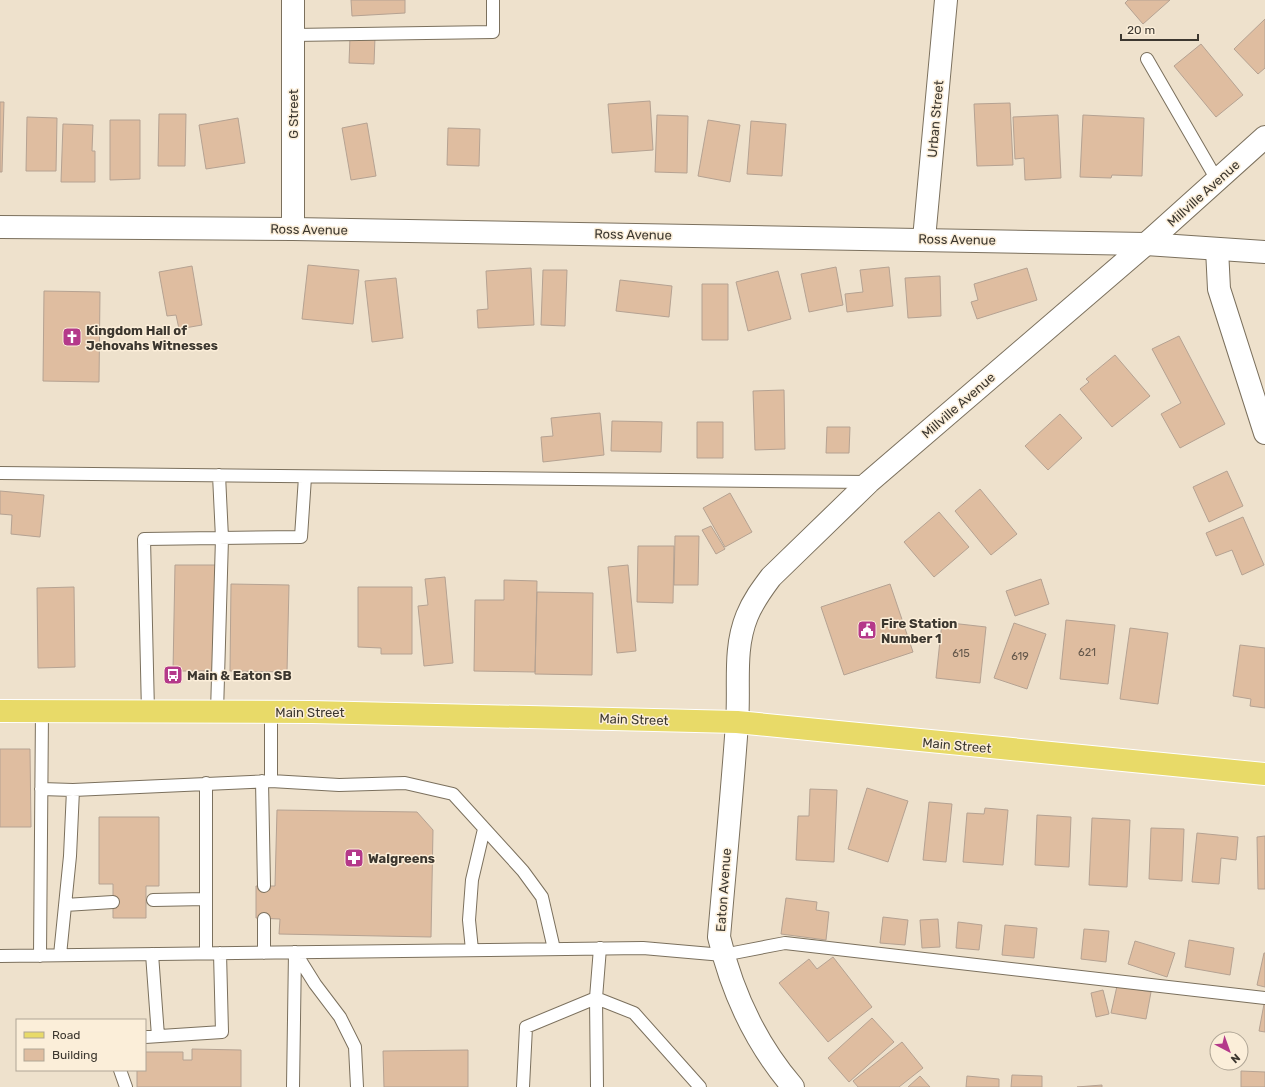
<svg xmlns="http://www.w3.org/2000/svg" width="1265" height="1087" viewBox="0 0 1265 1087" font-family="Rubik,sans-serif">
<rect width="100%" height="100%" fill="#eee1cc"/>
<path fill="#dfbda0" stroke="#b5a292" d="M 351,0 L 405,0 L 405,13 L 352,16 Z
M 1128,0 L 1170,0 L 1143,24 L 1125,3 Z
M 1265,19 L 1265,68 L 1258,74 L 1234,49 Z
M 350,37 L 375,37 L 374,64 L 349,63 Z
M 1201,44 L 1243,95 L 1216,117 L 1174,66 Z
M 650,101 L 653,150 L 612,153 L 608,104 Z
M 0,102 L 4,102 L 2,172 L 0,172 Z
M 1010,103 L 1013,165 L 977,166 L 974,104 Z
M 159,114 L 186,114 L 185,166 L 158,166 Z
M 657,115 L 688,116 L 687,173 L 655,172 Z
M 1058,115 L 1061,178 L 1025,180 L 1024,158 L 1015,159 L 1013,117 Z
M 1083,115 L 1144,118 L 1142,176 L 1112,175 L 1111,178 L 1080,177 Z
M 27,117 L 57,118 L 56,171 L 26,171 Z
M 238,118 L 245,163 L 206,169 L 199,125 Z
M 110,120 L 140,120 L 140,179 L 110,180 Z
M 708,120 L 740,125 L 730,182 L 698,176 Z
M 751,121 L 786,124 L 782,176 L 747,174 Z
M 367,123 L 376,176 L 351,180 L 342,128 Z
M 63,124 L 93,125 L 92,151 L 95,151 L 95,182 L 61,182 Z
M 448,128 L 480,129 L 479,166 L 447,165 Z
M 308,265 L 359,270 L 353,324 L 302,319 Z
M 192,266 L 202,325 L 179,329 L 176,315 L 167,316 L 159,272 Z
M 836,267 L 843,305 L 809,312 L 801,274 Z
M 889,267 L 893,306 L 847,312 L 845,294 L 863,292 L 860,270 Z
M 531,268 L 534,325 L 478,328 L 477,310 L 488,309 L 486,271 Z
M 1027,268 L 1037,300 L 977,319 L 971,302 L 978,300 L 974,284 Z
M 543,270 L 567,270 L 565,326 L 541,325 Z
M 778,271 L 791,319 L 748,331 L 736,282 Z
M 940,276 L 941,316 L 908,318 L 905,278 Z
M 396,278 L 403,338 L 372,342 L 365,281 Z
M 620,280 L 672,286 L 669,317 L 616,311 Z
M 702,284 L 728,284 L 728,340 L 702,340 Z
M 44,291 L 100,292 L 99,382 L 43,381 Z
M 1179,336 L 1225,424 L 1180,448 L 1161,414 L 1181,403 L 1152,349 Z
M 1115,355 L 1150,396 L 1112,427 L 1080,389 L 1089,382 L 1086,379 Z
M 784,390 L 785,449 L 755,450 L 753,391 Z
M 600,413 L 604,455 L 543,462 L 541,437 L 553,436 L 551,418 Z
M 1060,414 L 1082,438 L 1048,470 L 1025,446 Z
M 612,421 L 662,422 L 661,452 L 611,451 Z
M 697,422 L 723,422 L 723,458 L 697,458 Z
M 827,427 L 850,427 L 849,453 L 826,453 Z
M 1227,471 L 1243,506 L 1209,522 L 1193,487 Z
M 980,489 L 1017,534 L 991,555 L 955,511 Z
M 0,491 L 44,495 L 40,537 L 11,534 L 12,515 L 0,514 Z
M 730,493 L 752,532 L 725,547 L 703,508 Z
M 939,512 L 969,547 L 934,577 L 904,542 Z
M 1243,517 L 1264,565 L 1242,575 L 1232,550 L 1216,556 L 1206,533 Z
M 711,526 L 725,549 L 716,554 L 702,530 Z
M 675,536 L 699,536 L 698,585 L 674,585 Z
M 638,546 L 674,546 L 673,603 L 637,602 Z
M 175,565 L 217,565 L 214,671 L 173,671 Z
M 628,565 L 636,651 L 617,653 L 608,567 Z
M 445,577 L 453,663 L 424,666 L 418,606 L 428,605 L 425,579 Z
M 1041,579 L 1049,604 L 1015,616 L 1006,591 Z
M 504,580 L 537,581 L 535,672 L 474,671 L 475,600 L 504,600 Z
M 231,584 L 289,585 L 287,672 L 230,671 Z
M 890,584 L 913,652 L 844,675 L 821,607 Z
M 74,587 L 75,667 L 38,668 L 37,588 Z
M 358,587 L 412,587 L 412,654 L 381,654 L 381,648 L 358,647 Z
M 537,592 L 593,593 L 592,675 L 535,674 Z
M 1066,620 L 1115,625 L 1108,684 L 1060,679 Z
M 942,622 L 986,627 L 980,683 L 936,678 Z
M 1014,623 L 1046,634 L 1027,689 L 994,678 Z
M 1130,628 L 1168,633 L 1158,704 L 1120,699 Z
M 1240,645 L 1265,648 L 1265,708 L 1250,706 L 1251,699 L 1233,696 Z
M 0,749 L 30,749 L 31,827 L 0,827 Z
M 867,788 L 908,801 L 888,862 L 848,849 Z
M 810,789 L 837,790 L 834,862 L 796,860 L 798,816 L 809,816 Z
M 929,802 L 952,804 L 946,862 L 923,860 Z
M 985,808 L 1008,810 L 1003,865 L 963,862 L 967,813 L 984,814 Z
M 277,810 L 417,812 L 433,830 L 431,937 L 279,934 L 280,919 L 256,918 L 256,886 L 275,886 Z
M 1037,815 L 1071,817 L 1069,867 L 1035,865 Z
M 99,817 L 159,817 L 159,886 L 146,886 L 146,918 L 113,918 L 113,884 L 99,884 Z
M 1092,818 L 1130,820 L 1127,887 L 1089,885 Z
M 1151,828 L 1184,829 L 1182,881 L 1149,879 Z
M 1197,833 L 1238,837 L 1236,860 L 1221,858 L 1219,884 L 1192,882 Z
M 1265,836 L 1265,889 L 1258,889 L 1257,837 Z
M 786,898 L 817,902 L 816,910 L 829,912 L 826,940 L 781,934 Z
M 883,917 L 908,920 L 905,945 L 880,943 Z
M 938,919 L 940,947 L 922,948 L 920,920 Z
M 958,922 L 982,925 L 979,950 L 956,948 Z
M 1005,925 L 1037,928 L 1034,958 L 1002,955 Z
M 1084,929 L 1109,931 L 1106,962 L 1081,959 Z
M 1189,940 L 1234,948 L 1230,975 L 1185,967 Z
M 1135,941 L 1175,953 L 1167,977 L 1128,964 Z
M 1264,953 L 1265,953 L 1265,987 L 1257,985 Z
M 833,957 L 872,1007 L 828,1042 L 779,983 L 809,959 L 817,969 Z
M 1117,986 L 1151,992 L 1146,1019 L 1111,1013 Z
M 1103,990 L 1109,1014 L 1096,1017 L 1091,993 Z
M 1264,1004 L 1265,1004 L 1265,1032 L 1259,1031 Z
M 872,1018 L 894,1042 L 849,1082 L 828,1058 Z
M 902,1042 L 923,1068 L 899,1087 L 858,1087 L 853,1081 Z
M 192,1049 L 241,1050 L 241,1087 L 137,1087 L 137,1070 L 145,1070 L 145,1052 L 183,1052 L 183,1060 L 192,1060 Z
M 468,1050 L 468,1087 L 384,1087 L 383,1051 Z
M 1241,1071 L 1265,1072 L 1265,1087 L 1241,1087 Z
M 1012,1075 L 1042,1076 L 1042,1087 L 1011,1087 Z
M 920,1076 L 930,1087 L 908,1087 Z
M 967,1076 L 999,1079 L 999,1087 L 966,1087 Z
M 1102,1085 L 1102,1087 L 1077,1087 Z"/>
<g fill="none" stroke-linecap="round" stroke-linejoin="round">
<g stroke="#7b705d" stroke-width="14">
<path id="lane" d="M 293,35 L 493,32 L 493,0
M 1147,59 L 1217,180
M 0,473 L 869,482
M 148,712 L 144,539 L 301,537 L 305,477
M 217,712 L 222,538 L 219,475
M 271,712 L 271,781 L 339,785 L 405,783 L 453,794 L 523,871 L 542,897 L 554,949
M 262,781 L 264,886
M 41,789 L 73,790
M 153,900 L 206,899
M 65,905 L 113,902
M 264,919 L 264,953
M 472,950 L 469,920 L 472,880 L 484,829
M 295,952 L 315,984 L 340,1017 L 355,1047 L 357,1087
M 206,953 L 206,783
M 152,954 L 158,1036
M 60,955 L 70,856 L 73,790 L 271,781
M 0,956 L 643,948 L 723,955 L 785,943 L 1265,998
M 40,956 L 42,711
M 145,1037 L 222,1032 L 220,953
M 120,1070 L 126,1087
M 293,1087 L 295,952
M 523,1087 L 526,1027 L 596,998 L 634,1013 L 700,1087
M 597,1087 L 596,998 L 600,948"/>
</g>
<g stroke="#7b705d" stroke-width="24">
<path id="street" d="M 293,229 L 293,0
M 924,239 L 946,0
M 1146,244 L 1265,252"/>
</g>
<g stroke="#7b705d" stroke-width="24">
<path id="secondary" d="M 0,227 L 293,229 L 1146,244
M 1217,249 L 1219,289 L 1265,433
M 793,1087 C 757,1045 732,992 719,937 C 725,866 732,795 737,723 C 740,687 733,650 747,616 C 753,601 762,589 771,577 L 869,482 L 1146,244 L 1265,137"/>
</g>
<g stroke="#fff" stroke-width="24">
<path id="primary" d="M 0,711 L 312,712 L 737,722 L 1265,774"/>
</g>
<use href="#lane" stroke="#fff" stroke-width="12"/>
<use href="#street" stroke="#fff" stroke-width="22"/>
<use href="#secondary" stroke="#fff" stroke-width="22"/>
<use href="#primary" stroke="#e8da68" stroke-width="22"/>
</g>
<defs>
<g id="church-square" transform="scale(1)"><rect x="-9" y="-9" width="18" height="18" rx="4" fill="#b4398a" stroke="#fbeed9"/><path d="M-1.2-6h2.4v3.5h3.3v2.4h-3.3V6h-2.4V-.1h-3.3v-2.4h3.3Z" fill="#fff"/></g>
<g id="civic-square" transform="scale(1)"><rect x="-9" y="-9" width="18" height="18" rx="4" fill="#b4398a" stroke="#fbeed9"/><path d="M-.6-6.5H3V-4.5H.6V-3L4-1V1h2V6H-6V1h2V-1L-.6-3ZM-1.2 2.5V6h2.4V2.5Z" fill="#fff"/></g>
<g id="bus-square" transform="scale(1)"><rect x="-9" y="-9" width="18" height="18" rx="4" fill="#b4398a" stroke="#fbeed9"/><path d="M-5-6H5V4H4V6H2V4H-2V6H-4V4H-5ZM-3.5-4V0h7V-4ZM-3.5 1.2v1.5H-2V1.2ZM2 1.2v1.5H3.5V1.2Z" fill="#fff"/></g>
<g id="pharmacy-square" transform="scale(1)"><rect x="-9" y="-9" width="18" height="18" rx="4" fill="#b4398a" stroke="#fbeed9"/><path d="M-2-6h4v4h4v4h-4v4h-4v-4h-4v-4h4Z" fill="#fff"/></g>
</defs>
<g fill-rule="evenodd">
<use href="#church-square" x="72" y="337"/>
<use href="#civic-square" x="867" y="630"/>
<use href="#bus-square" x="173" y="675"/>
<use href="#pharmacy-square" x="354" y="858"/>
</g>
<g text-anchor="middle" stroke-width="3" stroke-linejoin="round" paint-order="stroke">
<g font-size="11" fill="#65584b">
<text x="1087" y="656">621</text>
<text x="961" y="657">615</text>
<text x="1020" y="660">619</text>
</g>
<g font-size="13" fill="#3c372f" stroke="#fbeed9">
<text transform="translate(293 114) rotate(-90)" y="5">G Street</text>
<text transform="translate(935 119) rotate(-85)" y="5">Urban Street</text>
<text transform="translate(1203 193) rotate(-42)" y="5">Millville Avenue</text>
<text transform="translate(309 229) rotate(1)" y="5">Ross Avenue</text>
<text transform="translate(633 234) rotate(1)" y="5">Ross Avenue</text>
<text transform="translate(957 239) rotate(1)" y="5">Ross Avenue</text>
<text transform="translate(958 405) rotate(-41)" y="5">Millville Avenue</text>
<text x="310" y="717">Main Street</text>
<text transform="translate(634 719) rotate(2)" y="5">Main Street</text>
<text transform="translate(957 745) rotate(5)" y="5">Main Street</text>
<text transform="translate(723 890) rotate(-86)" y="5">Eaton Avenue</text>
</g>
<g font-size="13" font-weight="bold" fill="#3c372f" stroke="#fbeed9" text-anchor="start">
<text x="86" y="335">Kingdom Hall of<tspan x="86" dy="15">Jehovahs Witnesses</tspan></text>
<text x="881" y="628">Fire Station<tspan x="881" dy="15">Number 1</tspan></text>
<text x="187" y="680">Main &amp; Eaton SB</text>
<text x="368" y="863">Walgreens</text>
</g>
</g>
<rect x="16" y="1019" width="130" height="52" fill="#fbeed9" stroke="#afa595"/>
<rect x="24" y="1032" width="20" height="6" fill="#e8da68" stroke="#afa595"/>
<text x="52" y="1039" font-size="12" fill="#3c372f">Road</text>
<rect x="24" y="1049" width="20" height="12" fill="#dfbda0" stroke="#afa595"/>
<text x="52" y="1059" font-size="12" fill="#3c372f">Building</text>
<g transform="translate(1229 1051) rotate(139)"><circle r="19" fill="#fbeed9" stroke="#afa595"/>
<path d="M0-3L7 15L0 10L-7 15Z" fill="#b4398a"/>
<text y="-6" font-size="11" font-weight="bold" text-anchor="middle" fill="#3c372f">N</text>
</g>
<path d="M1121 34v6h77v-6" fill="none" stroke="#3c372f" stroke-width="2"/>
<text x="1127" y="34" font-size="12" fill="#3c372f" stroke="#fbeed9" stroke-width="3" paint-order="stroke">20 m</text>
</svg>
